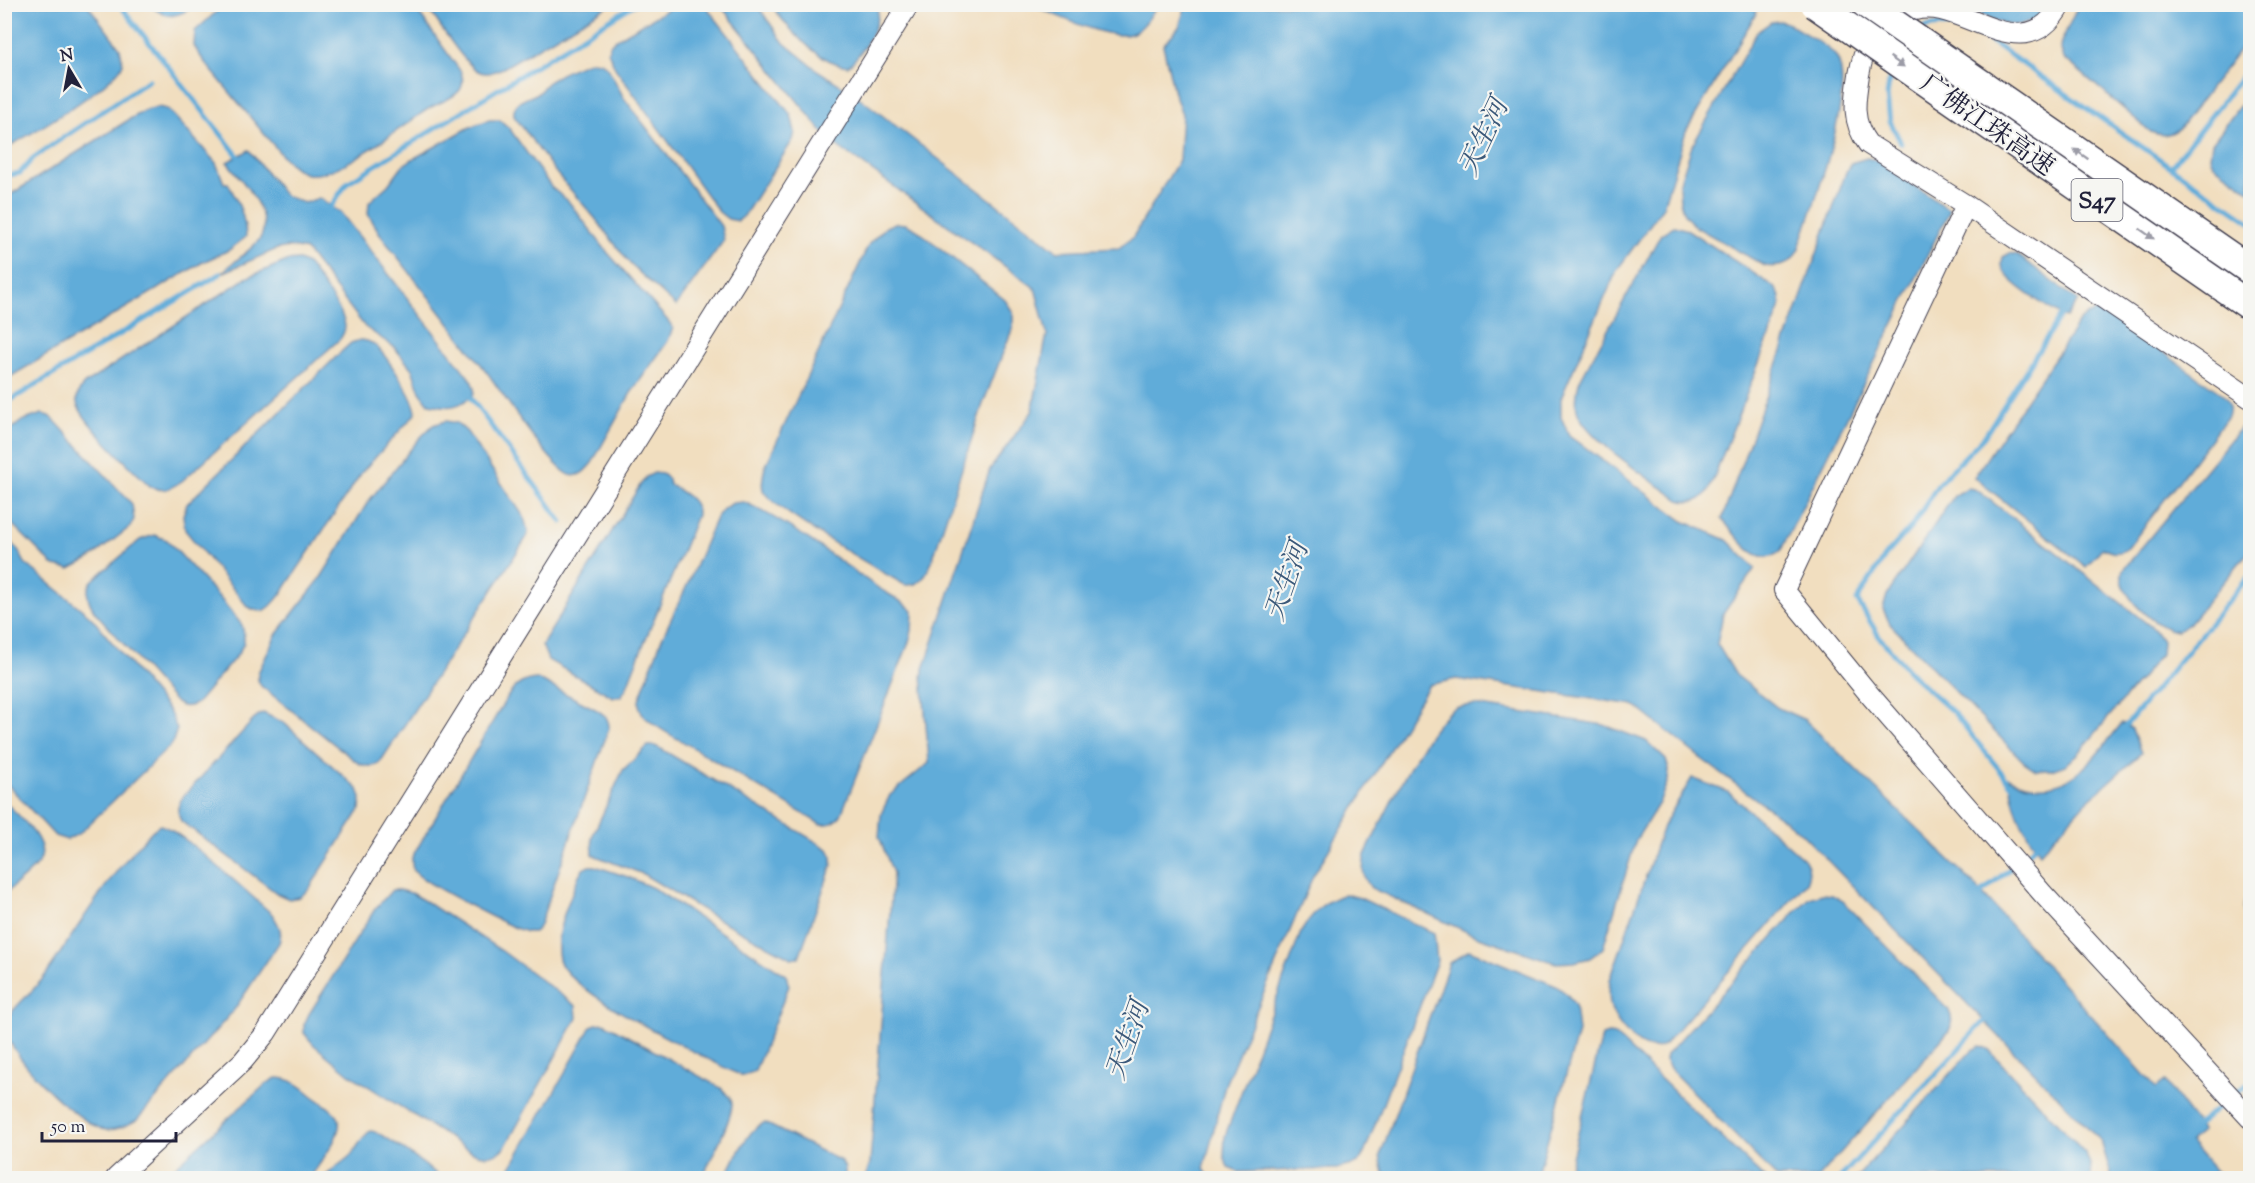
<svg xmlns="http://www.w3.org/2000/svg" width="2255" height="1183" viewBox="0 0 2255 1183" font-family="'Sorts Mill Goudy','Noto Serif SC',serif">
<rect width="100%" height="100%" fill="#f6f6f2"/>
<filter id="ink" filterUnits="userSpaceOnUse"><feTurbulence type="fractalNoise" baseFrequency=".0167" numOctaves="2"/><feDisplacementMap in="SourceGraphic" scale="12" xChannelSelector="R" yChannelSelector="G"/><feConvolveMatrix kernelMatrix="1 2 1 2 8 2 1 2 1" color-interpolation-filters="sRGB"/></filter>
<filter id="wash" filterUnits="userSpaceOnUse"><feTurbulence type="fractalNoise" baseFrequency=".008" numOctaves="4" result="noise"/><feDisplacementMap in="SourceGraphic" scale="24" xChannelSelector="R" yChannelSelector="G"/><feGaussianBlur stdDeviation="1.35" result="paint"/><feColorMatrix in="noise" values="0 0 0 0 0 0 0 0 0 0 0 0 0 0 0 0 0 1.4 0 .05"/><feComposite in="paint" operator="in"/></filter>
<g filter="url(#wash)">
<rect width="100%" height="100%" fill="#f1debf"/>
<path fill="#60acd9" stroke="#41678a" stroke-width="1.5" d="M 5,4 L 88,5 L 120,48 L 123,64 C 113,86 29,135 5,149 Z
M 677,4 L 705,5 L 791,115 L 795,132 L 793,140 L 744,216 L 738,221 L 728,219 L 719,212 L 615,68 L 608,51 L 610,45 L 616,39 Z
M 2079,4 L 2250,5 L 2250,36 L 2180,128 C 2169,135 2163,137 2151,132 L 2064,58 L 2060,47 L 2061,42 Z
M 150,5 L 196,5 C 178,17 167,21 150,5 Z
M 224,5 L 413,5 L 461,72 C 463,78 464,84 460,90 C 453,99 438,103 428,109 C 401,126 339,179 307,174 C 298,172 291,164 284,158 L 203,60 L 194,46 L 195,31 Z
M 426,5 L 610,5 L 503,68 C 495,71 488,75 480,72 C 465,66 436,19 426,5 Z
M 720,5 L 757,5 L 784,43 L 817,70 L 856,95 L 1057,251 L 1119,248 L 1133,237 L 1179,160 L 1182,114 L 1174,93 L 1163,45 L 1179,27 L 1186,5 L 1757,5 L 1756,14 L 1686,131 L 1663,207 L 1617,270 L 1561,398 L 1561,417 L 1569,435 L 1683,521 L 1727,540 L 1755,568 L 1723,614 L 1717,644 L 1736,675 L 1778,708 L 1805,720 L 1973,883 L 2156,1088 L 2165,1081 L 2202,1131 L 2190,1142 L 2221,1178 L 2112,1178 L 2101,1141 L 1799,831 L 1699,757 L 1634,705 L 1456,679 L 1429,685 L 1313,876 L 1225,1085 L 1204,1169 L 1210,1178 L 865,1178 L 870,1163 L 893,873 L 879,837 L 881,814 L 890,795 L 929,763 L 922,675 L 990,469 L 1032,412 L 1047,334 L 1035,288 L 829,140 Z
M 771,5 L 877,5 C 882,23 862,54 848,66 C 817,63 788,28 771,5 Z
M 1032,5 L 1157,5 C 1151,15 1144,28 1133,33 C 1114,43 1053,14 1032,5 Z
M 1961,5 L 2053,5 C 2020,40 1998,22 1961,5 Z
M 1780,21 L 1787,23 C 1800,31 1825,44 1834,54 C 1861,84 1810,214 1798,251 C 1791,265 1781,268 1765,266 L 1694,226 L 1684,214 L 1680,201 L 1679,185 L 1692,146 L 1757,32 L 1771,22 Z
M 591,61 L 601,62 L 608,68 L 624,98 L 721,226 L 724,240 L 676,306 L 631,265 L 594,217 L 557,174 L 514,116 C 512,100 528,99 540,92 C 547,77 576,67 591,61 Z
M 2250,92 L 2250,191 L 2213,164 L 2210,157 L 2212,143 Z
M 158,107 L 167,109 L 176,118 L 216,163 L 224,183 L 228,183 C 238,202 245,215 246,237 L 229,250 L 203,262 L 5,380 L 5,198 L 130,119 L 146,110 Z
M 489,120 L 500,120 L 509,128 L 552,188 L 569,202 L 608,253 L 669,322 L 673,328 L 668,341 L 631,393 L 592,463 C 586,470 580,478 570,475 C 551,467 503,395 489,375 C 454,329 418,283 382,237 L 368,214 L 369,202 L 388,185 L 402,166 L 411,160 L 472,126 Z
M 249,150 L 284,195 L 304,203 L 319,198 L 341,213 L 471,380 L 474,388 L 474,394 C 458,409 449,408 429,404 L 420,392 L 412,369 L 394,347 L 365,327 L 306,250 L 291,247 L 277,249 L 220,274 C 231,264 250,251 259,240 C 276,216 241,180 227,162 Z
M 1867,158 L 1876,160 L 1950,210 L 1780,552 C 1755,569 1738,537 1722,519 L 1846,172 L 1851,163 Z
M 895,223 L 906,224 L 917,230 L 1005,300 L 1013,312 L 1013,327 L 983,404 L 932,561 C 925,575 923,586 905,585 C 882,572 770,508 763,490 C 761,483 763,475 765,467 L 869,244 L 886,227 Z
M 1674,226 L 1688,230 L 1770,284 C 1779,291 1782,297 1780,309 L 1711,485 C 1704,500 1695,505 1679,500 C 1655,482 1584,438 1577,410 C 1575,401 1577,391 1579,382 L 1661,234 Z
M 2010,253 L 2018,255 L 2078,301 L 2066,317 C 2053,312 2009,283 2004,271 C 2001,266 2002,262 2003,257 Z
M 299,260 L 307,264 L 313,271 C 321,284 344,311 345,326 C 345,331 343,335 340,339 L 182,481 C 170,489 163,493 150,486 C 134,470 82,422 77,403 C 76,396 79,391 83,385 L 246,278 L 287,261 Z
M 2096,311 L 2105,312 L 2113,317 L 2222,394 C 2230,401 2231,406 2228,416 L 2128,548 C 2118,555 2112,553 2102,548 L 2086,567 L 1974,477 L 2079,322 L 2087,315 Z
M 360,340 C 367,340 372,342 377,347 C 387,357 416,400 416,413 L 362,472 L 281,594 C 270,608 264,617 247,606 L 185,530 L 183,515 L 187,504 L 341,352 L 351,343 Z
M 42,414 L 49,416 L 56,422 L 132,504 L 134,519 L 130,527 L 89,559 L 70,569 L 54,566 L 5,517 L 5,434 L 22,421 Z
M 2250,419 L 2250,550 L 2189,624 L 2178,631 C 2157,631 2114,591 2123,570 L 2244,423 Z
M 446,421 L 457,423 L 467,432 L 524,517 L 528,532 L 525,540 L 381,761 C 373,768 368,767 358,763 L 261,686 L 258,680 L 258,673 L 276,635 L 320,579 L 368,502 L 419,439 L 433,425 Z
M 654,473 L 662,474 L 668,479 L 669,484 C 681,492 698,499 697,515 C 674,574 648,630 626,689 L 621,696 L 613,697 L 548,660 L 542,645 L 639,487 L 646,477 Z
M 1967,488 L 1974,489 L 1981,493 L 2154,629 L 2162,641 L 2161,654 L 2079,753 L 2066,765 L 2051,770 L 2036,770 L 2024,762 L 1890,624 L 1883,609 L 1887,595 L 1954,496 Z
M 744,502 C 790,523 832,556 874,585 C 887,594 902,600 913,611 L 912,631 L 908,645 L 841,815 C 835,823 831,825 820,824 C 780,800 740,776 700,752 C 682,740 661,732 645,717 C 640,712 639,708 639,700 L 662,638 L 689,581 L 716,518 L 724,508 L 733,503 Z
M 154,535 L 167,540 L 220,598 L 242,625 L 244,634 L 244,643 L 238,654 L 197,703 C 189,707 184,708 176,703 L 95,612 C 88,601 84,593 92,581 L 140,540 Z
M 5,536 L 18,550 L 25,563 L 91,617 L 169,711 L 177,729 L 172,744 L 80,833 L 67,840 L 55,836 L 5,782 Z
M 537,679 L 597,710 C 605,715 609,719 609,728 L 539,927 L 534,932 L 527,932 C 511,928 423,883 414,871 C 411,866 412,862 412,857 L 508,696 C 516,685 523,680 537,679 Z
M 1474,705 L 1604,725 L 1646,741 L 1666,760 L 1669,770 L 1668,780 L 1659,803 L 1636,840 L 1603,948 L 1590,958 L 1574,962 L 1556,963 L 1476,936 L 1371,888 C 1362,876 1362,869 1365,855 C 1380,825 1428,721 1455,708 C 1461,706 1468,706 1474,705 Z
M 263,713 L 284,723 L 358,789 L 361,798 L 360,810 L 309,889 L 300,897 L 289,899 L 278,894 L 181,821 C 177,811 177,807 182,798 L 257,716 Z
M 2122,723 L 2132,729 L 2141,753 L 2085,803 L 2040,853 C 2021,828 2013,808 2009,777 C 2063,806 2091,762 2122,723 Z
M 648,746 L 655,746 L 663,750 L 828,849 L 832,857 L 832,865 L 799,957 L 791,958 L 716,918 L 643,874 L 593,855 L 592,837 L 623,770 Z
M 1692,778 L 1728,792 L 1804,859 C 1810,868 1810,873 1806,883 L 1666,1043 C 1646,1061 1617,1026 1611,1008 C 1608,998 1609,989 1610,980 L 1663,826 Z
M 4,801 C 17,814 52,843 39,862 C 30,874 15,884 5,894 Z
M 160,825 C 180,829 252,897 272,914 C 279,925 283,931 279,943 L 234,1010 L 137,1120 C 127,1125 119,1130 107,1130 C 81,1128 0,1050 5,1022 C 8,1012 35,990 44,977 C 74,934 104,882 140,844 C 146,838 152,829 160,825 Z
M 589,866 L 595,866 L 628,877 L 653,888 L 786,975 L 789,986 L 755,1071 L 743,1076 L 731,1071 C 698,1053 566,992 559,959 C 553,932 570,900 579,875 L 583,869 Z
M 392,890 L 399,890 L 411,893 L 428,903 L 502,951 L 576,1006 L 577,1018 L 504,1149 C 491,1158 484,1157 470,1151 L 349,1074 L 314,1045 L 304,1033 L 304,1025 L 309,1014 L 375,909 Z
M 1345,894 L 1360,898 L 1434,933 L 1437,961 L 1364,1154 L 1358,1163 L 1337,1169 L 1238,1172 L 1228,1168 L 1224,1156 L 1225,1136 L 1301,932 C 1313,912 1322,902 1345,894 Z
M 1822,894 L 1832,895 L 1843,901 L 1948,1009 C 1952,1017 1953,1022 1949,1031 L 1818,1178 L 1777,1178 L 1672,1071 L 1665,1060 L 1666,1055 L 1797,910 L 1810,898 Z
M 2250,894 L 2250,923 C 2241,913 2241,904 2250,894 Z
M 1469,950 L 1556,986 L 1567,994 L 1575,1005 L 1578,1032 L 1537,1178 L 1399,1178 L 1384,1174 L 1380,1156 L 1449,963 Z
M 604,1023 L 721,1088 C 725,1092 731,1097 732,1103 C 733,1118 709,1163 702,1178 L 510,1178 L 511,1167 C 537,1120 565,1075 590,1028 L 596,1024 Z
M 1608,1034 L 1615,1035 L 1764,1178 L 1567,1178 L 1602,1036 Z
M 1980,1046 L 1988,1049 L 2085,1153 L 2090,1164 L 2092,1178 L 1856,1178 L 1972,1050 Z
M 276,1078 C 292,1078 301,1086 313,1096 C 321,1102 333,1109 338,1117 C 346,1132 318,1165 310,1178 L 163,1178 L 266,1084 Z
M 765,1123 L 841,1161 L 845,1168 L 845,1178 L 725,1178 C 733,1164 748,1126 765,1123 Z
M 370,1131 C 383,1131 429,1169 442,1178 L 324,1178 C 332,1168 342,1164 351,1155 C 358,1147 361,1138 370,1131 Z"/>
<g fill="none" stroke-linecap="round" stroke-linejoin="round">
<path stroke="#60acd9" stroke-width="5" d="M 119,4 L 242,161
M 1920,29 C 1941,21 1959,28 1980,34 L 2250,222
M 1891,68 L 1887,96 L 1890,121 L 1901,143
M 2171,167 L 2250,66
M 4,176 L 20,173 L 33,158 L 149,80
M 328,211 L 347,183 L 635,4
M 467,393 L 562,522
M 4,404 L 220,274
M 2122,730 L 2250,575
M 2014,788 L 1954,713 L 1914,677 L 1880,638 L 1857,600 L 1886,555 L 1913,525 L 1939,483 L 1984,437 L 2063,312
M 2020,860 L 2040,842
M 1977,897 L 2013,866
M 2192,1129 L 2250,1082
M 1840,1178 L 1988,1017"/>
</g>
</g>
<g filter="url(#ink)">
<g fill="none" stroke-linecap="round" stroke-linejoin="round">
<g stroke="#413e4f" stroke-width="22">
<path id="minor" d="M 2061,4 C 2031,61 1984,20 1941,10 C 1923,6 1903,11 1889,21 C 1870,33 1863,52 1859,75 C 1855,100 1851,122 1868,144 L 1966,205 L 2250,398
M 1966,205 L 1784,590 L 1869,694 L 2043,894 L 2250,1118
M 116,1178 L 243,1061 L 266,1033 L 909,4"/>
</g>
<g stroke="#413e4f" stroke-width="31">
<path id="highway" d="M 1961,70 L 2250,270
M 1944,94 L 2250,306"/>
</g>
<use href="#minor" stroke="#fff" stroke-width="20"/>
<use href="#highway" stroke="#fff" stroke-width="28"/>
<g stroke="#413e4f" stroke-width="31" stroke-linecap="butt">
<path id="highway-bridge" d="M 1815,4 L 1944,94
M 1866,4 L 1961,70"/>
</g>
<use href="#highway-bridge" stroke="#fff" stroke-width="28"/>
</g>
<defs><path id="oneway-solid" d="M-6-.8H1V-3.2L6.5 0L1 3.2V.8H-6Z" transform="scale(1.5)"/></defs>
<g fill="#9c9ca7">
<use href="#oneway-solid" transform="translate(1897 62) rotate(35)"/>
<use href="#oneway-solid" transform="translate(2081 154) rotate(-145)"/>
<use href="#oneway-solid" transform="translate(2147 234) rotate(35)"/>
</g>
</g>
<g text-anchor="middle" stroke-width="4.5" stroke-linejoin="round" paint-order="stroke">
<rect fill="#f6f6f2" stroke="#626272" stroke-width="1.5" x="2071.5" y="179" width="51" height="42" rx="4.5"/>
<g font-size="24" font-weight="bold" fill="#22223b">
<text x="2097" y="208">S47</text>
</g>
<g font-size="26" fill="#22223b" stroke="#f6f6f2">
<text transform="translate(1988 124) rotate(35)" y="9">广佛江珠高速</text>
</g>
<g font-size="27" font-style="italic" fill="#3b597a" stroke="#f6f6f2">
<text transform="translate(1483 137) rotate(-65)" y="9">天生河</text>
<text transform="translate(1286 581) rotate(-71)" y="9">天生河</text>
<text transform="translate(1127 1040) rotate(-71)" y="9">天生河</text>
</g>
</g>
<rect width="2255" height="1183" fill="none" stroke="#f6f6f2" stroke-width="24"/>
<g transform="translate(69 69) rotate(350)" stroke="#f6f6f2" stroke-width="4.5" paint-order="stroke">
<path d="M0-4.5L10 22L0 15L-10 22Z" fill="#22223b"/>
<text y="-9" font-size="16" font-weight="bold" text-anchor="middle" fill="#22223b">N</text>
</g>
<path d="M42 1132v9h134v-9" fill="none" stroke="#22223b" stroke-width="3"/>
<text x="51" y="1132" font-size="18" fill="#22223b" stroke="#f6f6f2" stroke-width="4.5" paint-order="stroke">50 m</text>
</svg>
